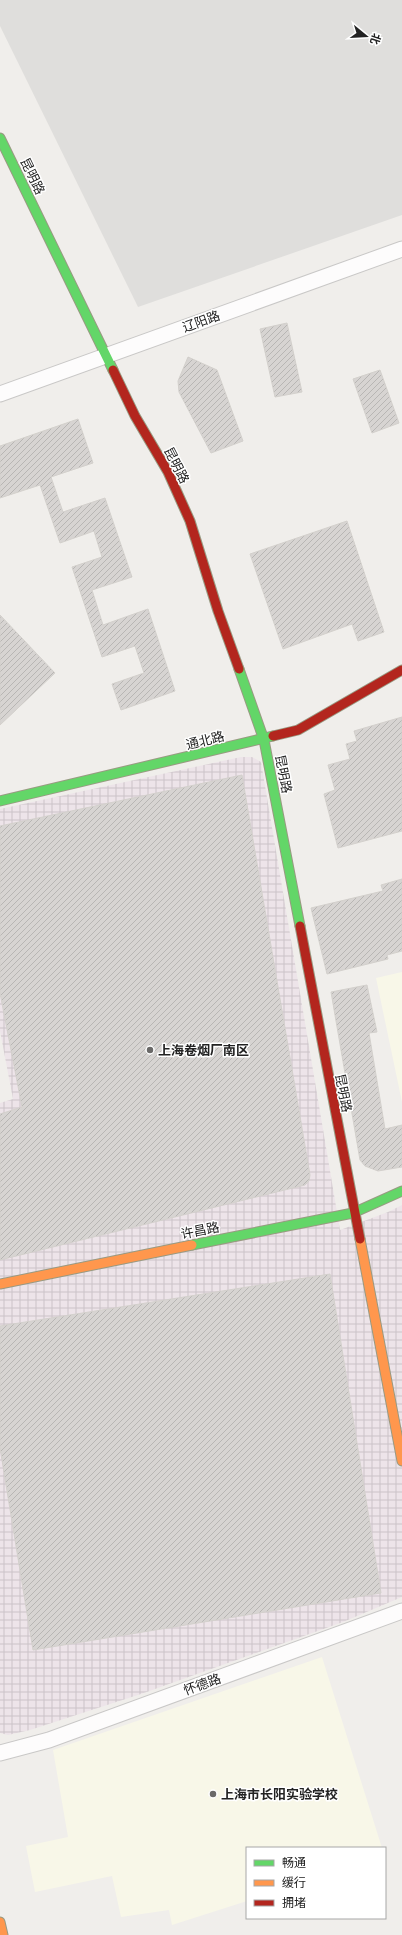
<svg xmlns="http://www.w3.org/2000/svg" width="402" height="1935" viewBox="0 0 402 1935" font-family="Roboto,'Noto Sans SC',sans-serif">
<defs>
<pattern id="industrial-grid" width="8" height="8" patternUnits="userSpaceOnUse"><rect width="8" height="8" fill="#ede4e9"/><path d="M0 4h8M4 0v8" fill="none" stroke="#cbc3c8"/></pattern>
<pattern id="building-hatch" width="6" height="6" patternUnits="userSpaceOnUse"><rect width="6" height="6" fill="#d7d4d2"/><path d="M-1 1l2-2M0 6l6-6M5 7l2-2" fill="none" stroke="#b8b6b4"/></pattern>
</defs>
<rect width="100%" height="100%" fill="#f0eeeb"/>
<path fill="#dfdedc" d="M 0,0 L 402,0 L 402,215 L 138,307 L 0,26 Z"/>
<path fill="url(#industrial-grid)" d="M 241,757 L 252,757 L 261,762 L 340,1230 L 388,1212 L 402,1205 L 402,1597 L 343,1622 L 141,1694 L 30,1730 L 8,1735 L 0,1733 L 0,1103 L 13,1099 L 0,1031 L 0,809 Z"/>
<path fill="#f8f7e8" d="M 402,972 L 402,1102 L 376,978 Z
M 322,1657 L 382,1848 L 247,1848 L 247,1901 L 172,1925 L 169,1910 L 121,1917 L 112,1876 L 35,1892 L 26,1846 L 68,1837 L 53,1750 Z"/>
<path fill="url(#building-hatch)" stroke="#d3d0cc" d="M 287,323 L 302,392 L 275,397 L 260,329 Z
M 188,357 L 217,370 L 243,441 L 211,453 L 179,392 L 178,381 Z
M 380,370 L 399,423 L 372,433 L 353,379 Z
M 78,419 L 93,463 L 51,477 L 63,512 L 105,498 L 132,577 L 92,590 L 103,625 L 148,609 L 175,691 L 121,710 L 112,684 L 144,673 L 135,646 L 102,657 L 72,567 L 102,557 L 94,531 L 60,543 L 40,485 L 0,498 L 0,446 Z
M 347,521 L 384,632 L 358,641 L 352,624 L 283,649 L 250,554 Z
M 0,615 L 55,673 L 0,725 Z
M 402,717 L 402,831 L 338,848 L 324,794 L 335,790 L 328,765 L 350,759 L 346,744 L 357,741 L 354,731 Z
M 242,775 L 310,1175 L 309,1181 L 305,1185 L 0,1260 L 0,1114 L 22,1107 L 0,993 L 0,826 Z
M 402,879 L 402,951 L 387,955 L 388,959 L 327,974 L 311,908 L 383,891 L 381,885 Z
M 367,985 L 377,1032 L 369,1033 L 385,1129 L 402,1125 L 402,1167 L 378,1171 L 365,1166 L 360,1160 L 331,992 Z
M 330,1274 L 381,1593 L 33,1650 L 0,1448 L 0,1326 Z"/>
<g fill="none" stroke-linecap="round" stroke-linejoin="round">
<g stroke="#c9c8c7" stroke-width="17">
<path id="street" d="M 0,394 L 402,249
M 0,1753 L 49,1740 L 402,1611"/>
</g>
<g stroke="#999a82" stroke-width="11">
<path id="fast" d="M 0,138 L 113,370
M 239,669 L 264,740 L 300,926
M 0,801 L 273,736
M 192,1245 L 353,1213 L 402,1191"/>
</g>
<g stroke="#999a82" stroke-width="11">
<path id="slow" d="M 360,1239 L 402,1461
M 0,1284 L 192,1245
M 0,1922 L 3,1935"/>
</g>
<g stroke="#999a82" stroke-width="11">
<path id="jam" d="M 113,370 L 135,416 L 168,472 L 190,521 L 218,611 L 239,669
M 273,736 L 298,730 L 402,670
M 300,926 L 360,1239"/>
</g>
<use href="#street" stroke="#fdfcfc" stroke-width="15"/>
<use href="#fast" stroke="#63d668" stroke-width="9"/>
<use href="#slow" stroke="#ff974d" stroke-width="9"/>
<use href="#jam" stroke="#b3261e" stroke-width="9"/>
</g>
<g fill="#6a6968" stroke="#fff" stroke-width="1.5">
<circle cx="150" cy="1050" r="4"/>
<circle cx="213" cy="1794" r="4"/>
</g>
<g text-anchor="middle" stroke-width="3" stroke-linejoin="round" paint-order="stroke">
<g font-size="13" fill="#222" stroke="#fff">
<text transform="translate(33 176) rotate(64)" y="5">昆明路</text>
<text transform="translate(201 321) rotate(-20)" y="5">辽阳路</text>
<text transform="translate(177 465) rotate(63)" y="5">昆明路</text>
<text transform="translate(205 740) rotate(-14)" y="5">通北路</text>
<text transform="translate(284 774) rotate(79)" y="5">昆明路</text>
<text transform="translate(344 1093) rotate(79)" y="5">昆明路</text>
<text transform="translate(200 1230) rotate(-11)" y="5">许昌路</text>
<text transform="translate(202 1684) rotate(-20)" y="5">怀德路</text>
</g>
<g font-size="13" font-weight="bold" fill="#222" stroke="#fff" text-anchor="start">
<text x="158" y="1055">上海卷烟厂南区</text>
<text x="221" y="1799">上海市长阳实验学校</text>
</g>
</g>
<rect x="246" y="1847" width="140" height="72" fill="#ffffff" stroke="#a7a7a7"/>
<rect x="254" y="1860" width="20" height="6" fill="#63d668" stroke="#a7a7a7"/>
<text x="282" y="1867" font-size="12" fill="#222222">畅通</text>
<rect x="254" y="1880" width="20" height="6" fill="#ff974d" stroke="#a7a7a7"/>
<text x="282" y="1887" font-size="12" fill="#222222">缓行</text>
<rect x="254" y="1900" width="20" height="6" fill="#b3261e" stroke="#a7a7a7"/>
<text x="282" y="1907" font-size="12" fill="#222222">拥堵</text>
<g transform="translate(366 36) rotate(108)" stroke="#ffffff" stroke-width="3" paint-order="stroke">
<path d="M0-3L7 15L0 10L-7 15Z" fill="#222222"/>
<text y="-6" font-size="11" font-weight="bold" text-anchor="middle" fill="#222222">北</text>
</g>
</svg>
